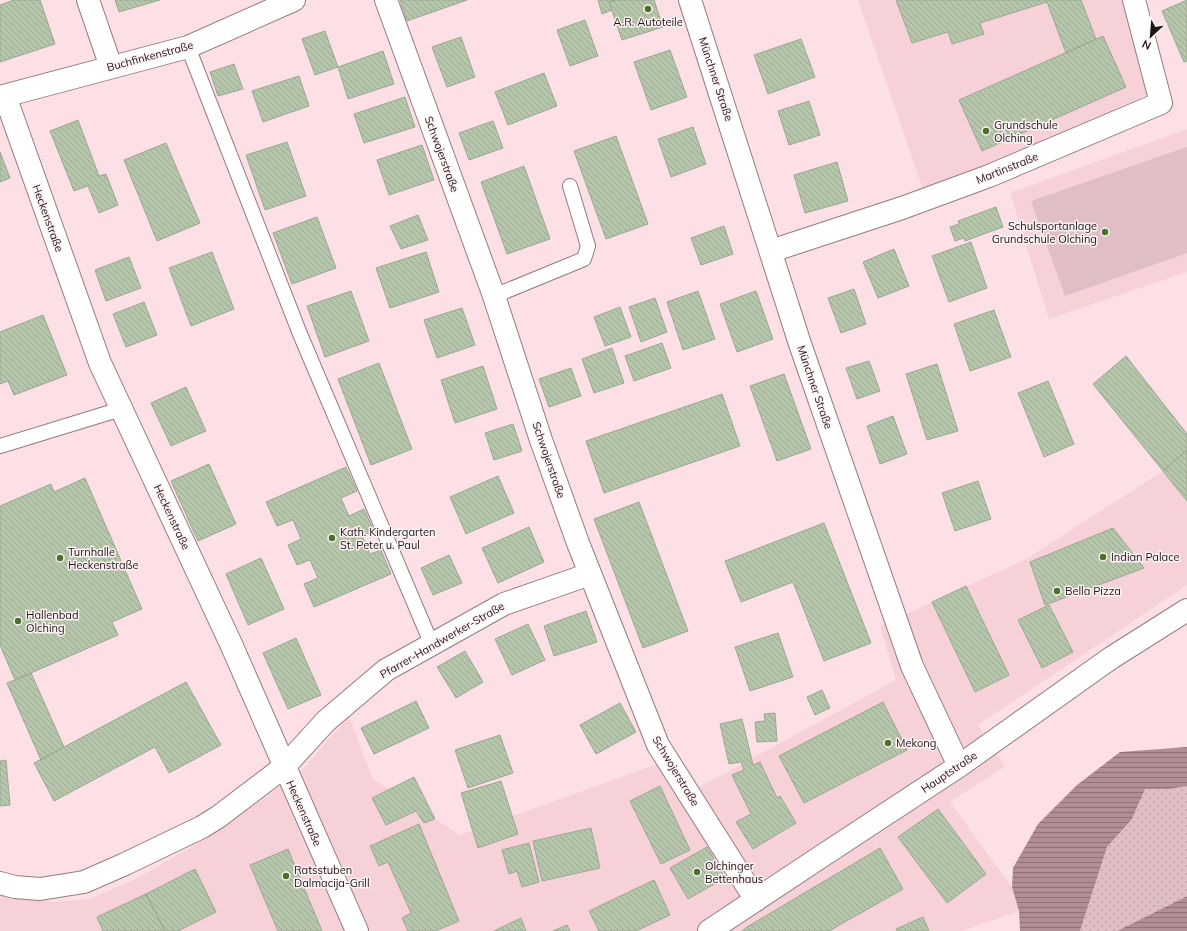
<svg xmlns="http://www.w3.org/2000/svg" width="1187" height="931" viewBox="0 0 1187 931" font-family="Mulish,sans-serif">
<defs>
<pattern id="grass-dots" width="8" height="8" patternUnits="userSpaceOnUse"><rect width="8" height="8" fill="#e0bec5"/><path d="M2 2h.1M6 6h.1" fill="none" stroke="#c0a2a8" stroke-width="1.8" stroke-linecap="round"/></pattern>
<pattern id="water-rules" width="6" height="5" patternUnits="userSpaceOnUse"><rect width="6" height="5" fill="#b18e95"/><path d="M0 2.5h6" fill="none" stroke="#8f7379"/></pattern>
<pattern id="building-back-hatch" width="6" height="6" patternUnits="userSpaceOnUse"><rect width="6" height="6" fill="#b5c6aa"/><path d="M-1 5l2 2M0 0l6 6M5-1l2 2" fill="none" stroke="#9ba992"/></pattern>
</defs>
<rect width="100%" height="100%" fill="#fde0e6"/>
<path fill="#f6d1d8" d="M 858,0 L 1122,0 L 1147,94 L 992,168 L 923,189 Z
M 1187,129 L 1187,272 L 1049,319 L 1010,193 Z
M 1187,450 L 1187,585 L 978,725 L 1005,766 L 950,802 L 1012,887 L 1019,911 L 962,931 L 0,931 L 0,895 L 55,902 L 88,899 L 132,881 L 205,839 L 266,797 L 302,770 L 349,716 L 373,779 L 460,835 L 671,759 L 692,791 L 896,680 L 880,626 L 1026,559 L 1163,471 Z"/>
<path fill="url(#grass-dots)" d="M 1187,786 L 1187,896 L 1117,931 L 1080,931 L 1107,847 L 1132,819 L 1145,789 L 1170,789 Z"/>
<path fill="#e0bec5" d="M 1187,147 L 1187,253 L 1065,296 L 1031,201 Z"/>
<path fill="url(#water-rules)" d="M 1187,747 L 1187,786 L 1170,789 L 1145,789 L 1132,819 L 1107,847 L 1080,931 L 1020,931 L 1019,911 L 1012,887 L 1013,868 L 1038,824 L 1077,785 L 1120,752 Z
M 1187,896 L 1187,931 L 1117,931 Z"/>
<path fill="url(#building-back-hatch)" stroke="#9ca893" d="M 14,0 L 40,0 L 55,44 L 0,62 L 0,5 Z
M 115,0 L 160,0 L 119,12 Z
M 400,0 L 467,0 L 407,21 Z
M 598,0 L 616,0 L 609,2 L 612,10 L 602,14 Z
M 616,0 L 654,0 L 663,27 L 622,40 L 609,2 Z
M 896,0 L 1081,0 L 1096,39 L 1066,53 L 1047,2 L 980,23 L 984,34 L 952,44 L 948,32 L 912,43 Z
M 1187,0 L 1187,61 L 1184,62 L 1162,11 Z
M 585,20 L 598,56 L 570,66 L 557,30 Z
M 325,31 L 338,67 L 315,75 L 302,39 Z
M 1103,36 L 1126,87 L 982,151 L 959,100 Z
M 461,37 L 475,77 L 447,87 L 432,47 Z
M 801,39 L 815,77 L 768,94 L 754,55 Z
M 670,50 L 687,97 L 651,110 L 634,62 Z
M 383,51 L 394,84 L 348,99 L 338,67 Z
M 234,64 L 243,89 L 218,96 L 210,72 Z
M 544,73 L 557,106 L 508,125 L 495,92 Z
M 299,76 L 309,106 L 263,122 L 252,91 Z
M 405,97 L 415,127 L 364,143 L 354,114 Z
M 809,101 L 820,135 L 789,145 L 778,111 Z
M 78,120 L 99,176 L 106,174 L 118,205 L 99,213 L 88,186 L 74,191 L 50,131 Z
M 493,121 L 503,148 L 469,160 L 459,133 Z
M 693,127 L 706,164 L 671,177 L 658,139 Z
M 616,136 L 648,224 L 606,239 L 574,151 Z
M 287,142 L 306,196 L 265,210 L 246,155 Z
M 166,143 L 200,223 L 157,241 L 124,160 Z
M 422,145 L 434,180 L 389,195 L 377,160 Z
M 0,152 L 10,178 L 0,182 Z
M 837,162 L 848,201 L 805,213 L 794,175 Z
M 524,166 L 550,239 L 507,254 L 481,182 Z
M 996,207 L 1003,227 L 965,241 L 964,238 L 955,241 L 950,227 L 959,224 L 958,221 Z
M 418,215 L 428,240 L 401,249 L 390,226 Z
M 317,217 L 336,268 L 292,284 L 273,233 Z
M 724,226 L 733,254 L 701,265 L 691,238 Z
M 971,242 L 987,288 L 949,302 L 932,256 Z
M 894,249 L 909,286 L 878,298 L 863,262 Z
M 212,252 L 234,309 L 191,326 L 169,268 Z
M 426,252 L 439,292 L 390,308 L 376,268 Z
M 129,257 L 141,288 L 106,301 L 95,270 Z
M 854,289 L 866,324 L 841,333 L 828,298 Z
M 351,291 L 369,341 L 325,357 L 307,306 Z
M 698,291 L 715,339 L 683,350 L 667,302 Z
M 756,291 L 773,339 L 737,352 L 720,304 Z
M 655,298 L 667,332 L 641,342 L 629,307 Z
M 144,302 L 157,335 L 126,347 L 113,314 Z
M 620,307 L 631,337 L 605,346 L 594,317 Z
M 462,308 L 475,345 L 437,358 L 424,320 Z
M 994,310 L 1011,357 L 970,371 L 954,324 Z
M 43,315 L 67,375 L 14,395 L 8,381 L 0,384 L 0,332 Z
M 662,343 L 671,368 L 634,381 L 625,356 Z
M 612,348 L 624,383 L 594,393 L 582,359 Z
M 1126,356 L 1187,434 L 1187,450 L 1163,471 L 1093,384 Z
M 869,361 L 880,391 L 857,399 L 846,368 Z
M 379,363 L 412,449 L 371,465 L 338,379 Z
M 937,364 L 958,431 L 927,440 L 906,374 Z
M 483,366 L 497,409 L 455,423 L 441,380 Z
M 571,368 L 581,396 L 549,407 L 539,379 Z
M 784,374 L 811,449 L 777,461 L 750,386 Z
M 1048,381 L 1074,444 L 1044,457 L 1018,393 Z
M 186,387 L 206,431 L 171,446 L 151,403 Z
M 722,394 L 740,446 L 604,493 L 586,441 Z
M 893,416 L 907,454 L 880,464 L 867,426 Z
M 513,424 L 522,451 L 494,460 L 485,433 Z
M 1187,450 L 1187,501 L 1163,471 Z
M 209,464 L 236,524 L 198,541 L 171,481 Z
M 346,467 L 357,491 L 341,498 L 349,516 L 364,509 L 374,531 L 362,536 L 370,554 L 381,550 L 391,574 L 314,607 L 304,584 L 318,578 L 310,560 L 297,565 L 288,545 L 301,539 L 293,520 L 277,526 L 266,502 Z
M 498,476 L 514,513 L 466,534 L 450,497 Z
M 85,478 L 142,609 L 112,622 L 118,635 L 15,680 L 0,645 L 0,506 L 51,484 L 54,492 Z
M 978,481 L 991,519 L 955,531 L 942,493 Z
M 639,502 L 688,631 L 643,648 L 594,519 Z
M 824,523 L 871,643 L 824,661 L 793,582 L 741,602 L 725,561 Z
M 529,527 L 544,562 L 498,583 L 482,548 Z
M 1113,528 L 1144,568 L 1045,605 L 1030,562 Z
M 449,555 L 462,583 L 433,595 L 421,568 Z
M 261,558 L 284,609 L 248,625 L 226,574 Z
M 966,586 L 1009,675 L 975,692 L 932,602 Z
M 1049,605 L 1073,652 L 1042,668 L 1018,620 Z
M 586,611 L 597,642 L 554,656 L 544,626 Z
M 528,624 L 545,660 L 512,675 L 495,639 Z
M 778,633 L 793,677 L 750,691 L 735,647 Z
M 296,638 L 321,695 L 288,709 L 263,653 Z
M 465,651 L 483,682 L 456,698 L 437,667 Z
M 31,673 L 64,747 L 41,760 L 7,683 Z
M 186,682 L 221,745 L 169,773 L 155,747 L 54,801 L 34,763 Z
M 822,690 L 830,708 L 815,715 L 807,697 Z
M 416,701 L 429,728 L 374,754 L 361,728 Z
M 883,702 L 907,750 L 804,803 L 779,756 Z
M 620,703 L 636,732 L 596,754 L 580,725 Z
M 775,713 L 777,741 L 757,742 L 755,722 L 765,721 L 764,714 Z
M 742,719 L 753,765 L 760,762 L 777,798 L 780,796 L 796,823 L 753,849 L 736,822 L 751,814 L 732,775 L 744,770 L 741,762 L 729,764 L 720,724 Z
M 500,735 L 513,773 L 468,788 L 455,750 Z
M 6,760 L 10,805 L 0,806 L 0,761 Z
M 414,777 L 435,819 L 424,823 L 416,811 L 386,825 L 372,798 Z
M 501,781 L 518,834 L 478,848 L 461,793 Z
M 660,786 L 690,850 L 661,864 L 630,801 Z
M 938,809 L 986,874 L 947,903 L 898,837 Z
M 419,824 L 459,921 L 436,931 L 408,931 L 402,918 L 411,913 L 388,862 L 379,866 L 370,846 Z
M 591,828 L 600,868 L 542,881 L 533,841 Z
M 529,843 L 539,882 L 522,887 L 517,871 L 509,874 L 502,850 Z
M 707,847 L 725,878 L 688,899 L 670,868 Z
M 880,848 L 903,889 L 829,931 L 742,931 L 747,927 Z
M 288,849 L 322,931 L 278,931 L 250,865 Z
M 195,869 L 216,912 L 178,931 L 165,931 L 146,894 Z
M 654,880 L 670,915 L 636,931 L 599,931 L 589,911 Z
M 146,894 L 165,931 L 103,931 L 97,917 Z
M 923,917 L 929,931 L 897,931 L 896,929 Z
M 521,918 L 526,931 L 494,931 Z
M 567,925 L 570,931 L 553,931 Z"/>
<g fill="none" stroke-linecap="round" stroke-linejoin="round">
<g stroke="#947b80" stroke-width="16">
<path id="lane" d="M 188,47 L 300,334 L 432,645
M 494,296 L 584,259 L 588,246 L 570,186
M 0,446 L 121,409"/>
</g>
<g stroke="#947b80" stroke-width="24">
<path id="street" d="M 88,0 L 111,67
M 386,0 L 494,296 L 541,440 L 578,543 L 658,745 L 756,900
M 5,96 L 100,363 L 231,644 L 357,931
M 0,97 L 188,47 L 294,0
M 771,251 L 902,208 L 989,176 L 1161,103 L 1134,0
M 0,883 L 15,887 L 40,889 L 84,882 L 125,864 L 202,827 L 218,817 L 284,767 L 326,721 L 386,670 L 504,604 L 590,574"/>
</g>
<g stroke="#947b80" stroke-width="24">
<path id="secondary" d="M 690,0 L 800,344 L 912,666 L 959,766
M 709,931 L 825,854 L 959,766 L 1111,658 L 1187,610"/>
</g>
<use href="#lane" stroke="#fff" stroke-width="14"/>
<use href="#street" stroke="#fff" stroke-width="22"/>
<use href="#secondary" stroke="#fff" stroke-width="22"/>
</g>
<g fill="#4c712b" stroke="#fef2f4" stroke-width="1.5">
<circle cx="648" cy="9" r="4"/>
<circle cx="986" cy="131" r="4"/>
<circle cx="1105" cy="232" r="4"/>
<circle cx="332" cy="538" r="4"/>
<circle cx="1103" cy="557" r="4"/>
<circle cx="60" cy="558" r="4"/>
<circle cx="1057" cy="591" r="4"/>
<circle cx="18" cy="621" r="4"/>
<circle cx="888" cy="743" r="4"/>
<circle cx="697" cy="872" r="4"/>
<circle cx="286" cy="876" r="4"/>
</g>
<g text-anchor="middle" stroke-width="3" stroke-linejoin="round" paint-order="stroke">
<g font-size="11" fill="#1e1416" stroke="#fef2f4" text-anchor="start">
<text x="648" y="26" text-anchor="middle">A.R. Autoteile</text>
<text x="994" y="129">Grundschule<tspan x="994" dy="13">Olching</tspan></text>
<text x="1097" y="230" text-anchor="end">Schulsportanlage<tspan x="1097" dy="13">Grundschule Olching</tspan></text>
<text x="340" y="536">Kath. Kindergarten<tspan x="340" dy="13">St. Peter u. Paul</tspan></text>
<text x="68" y="556">Turnhalle<tspan x="68" dy="13">Heckenstraße</tspan></text>
<text x="1111" y="561">Indian Palace</text>
<text x="1065" y="595">Bella Pizza</text>
<text x="26" y="619">Hallenbad<tspan x="26" dy="13">Olching</tspan></text>
<text x="896" y="747">Mekong</text>
<text x="705" y="870">Olchinger<tspan x="705" dy="13">Bettenhaus</tspan></text>
<text x="294" y="874">Ratsstuben<tspan x="294" dy="13">Dalmacija-Grill</tspan></text>
</g>
<g font-size="11" fill="#1e1416" stroke="#fef2f4">
<text transform="translate(150 56) rotate(-15)" y="4">Buchfinkenstraße</text>
<text transform="translate(716 79) rotate(72)" y="4">Münchner Straße</text>
<text transform="translate(442 154) rotate(70)" y="4">Schwojerstraße</text>
<text transform="translate(1007 168) rotate(-22)" y="4">Martinstraße</text>
<text transform="translate(48 218) rotate(70)" y="4">Heckenstraße</text>
<text transform="translate(815 387) rotate(71)" y="4">Münchner Straße</text>
<text transform="translate(549 460) rotate(71)" y="4">Schwojerstraße</text>
<text transform="translate(172 517) rotate(65)" y="4">Heckenstraße</text>
<text transform="translate(442 640) rotate(-30)" y="4">Pfarrer-Handwerker-Straße</text>
<text transform="translate(676 771) rotate(59)" y="4">Schwojerstraße</text>
<text transform="translate(949 772) rotate(-34)" y="4">Hauptstraße</text>
<text transform="translate(304 813) rotate(66)" y="4">Heckenstraße</text>
</g>
</g>
<g transform="translate(1151 36) rotate(206)" stroke="#fef2f4" stroke-width="3" paint-order="stroke">
<path d="M0-3L7 15L0 10L-7 15Z" fill="#1e1416"/>
<text y="-6" font-size="11" font-weight="bold" text-anchor="middle" fill="#1e1416">N</text>
</g>
</svg>
